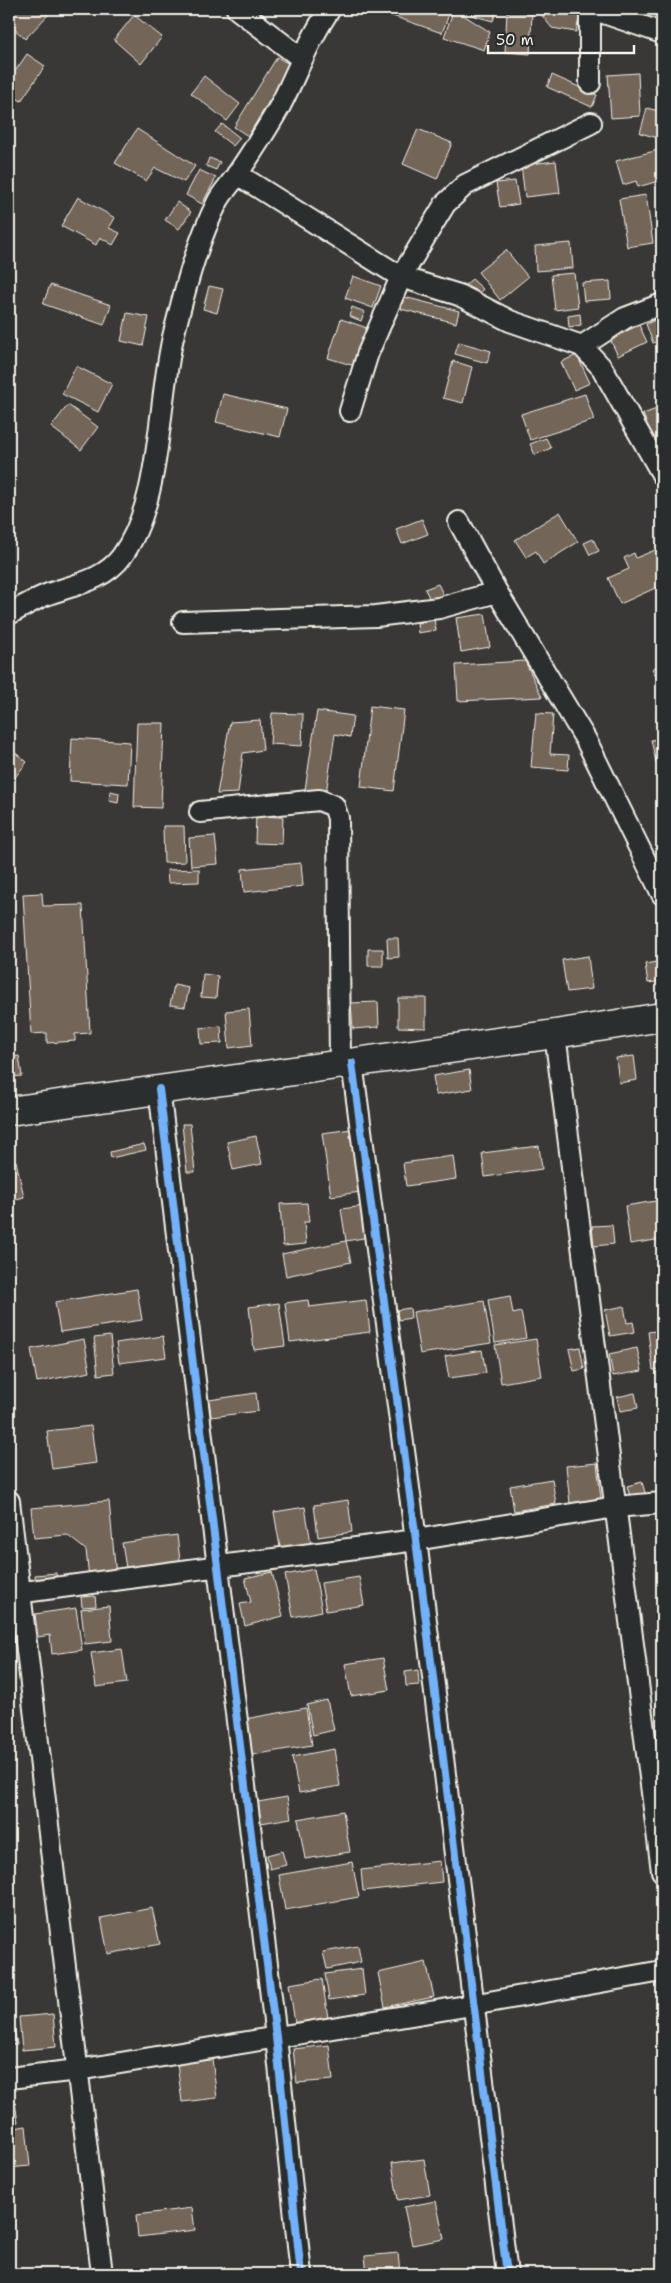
<svg xmlns="http://www.w3.org/2000/svg" width="671" height="2283" viewBox="0 0 671 2283" font-family="'Shantell Sans',sans-serif">
<rect width="100%" height="100%" fill="#393837"/>
<filter id="ink" filterUnits="userSpaceOnUse"><feTurbulence type="fractalNoise" baseFrequency=".02" numOctaves="2"/><feDisplacementMap in="SourceGraphic" scale="10" xChannelSelector="R" yChannelSelector="G"/><feConvolveMatrix kernelMatrix="1 2 1 2 8 2 1 2 1" color-interpolation-filters="sRGB"/></filter>
<g filter="url(#ink)">
<path fill="#736559" stroke="#f4f1e8" d="M 9,9 L 41,9 L 48,15 L 25,39 L 9,24 Z
M 382,9 L 451,9 L 442,33 L 381,12 Z
M 454,9 L 490,32 L 484,50 L 444,37 Z
M 473,9 L 497,9 L 493,21 L 471,15 Z
M 540,9 L 581,9 L 576,32 L 552,28 L 540,13 Z
M 650,9 L 662,9 L 662,21 L 649,20 Z
M 507,12 L 532,13 L 530,54 L 505,52 Z
M 134,15 L 162,37 L 141,64 L 114,40 Z
M 27,54 L 45,66 L 21,101 L 9,93 L 9,80 Z
M 277,57 L 291,65 L 248,136 L 234,127 Z
M 638,73 L 640,116 L 611,118 L 608,75 Z
M 552,75 L 597,95 L 592,107 L 547,87 Z
M 204,76 L 240,104 L 227,121 L 191,93 Z
M 647,108 L 662,112 L 662,139 L 640,133 Z
M 222,124 L 240,138 L 233,146 L 215,132 Z
M 137,129 L 195,166 L 184,182 L 155,168 L 146,181 L 115,163 Z
M 418,129 L 452,143 L 437,179 L 403,164 Z
M 662,149 L 662,180 L 638,187 L 636,181 L 623,185 L 616,161 Z
M 209,158 L 220,162 L 216,170 L 206,166 Z
M 556,161 L 560,193 L 525,197 L 521,165 Z
M 199,170 L 216,178 L 202,204 L 186,195 Z
M 515,181 L 519,204 L 500,207 L 496,183 Z
M 646,195 L 653,243 L 627,247 L 619,199 Z
M 78,197 L 115,218 L 109,228 L 120,233 L 113,245 L 100,237 L 96,245 L 61,226 Z
M 177,202 L 191,212 L 179,229 L 165,220 Z
M 571,243 L 573,268 L 536,271 L 535,246 Z
M 506,250 L 528,277 L 500,300 L 478,272 Z
M 574,273 L 578,307 L 555,310 L 551,275 Z
M 353,276 L 381,286 L 373,308 L 345,298 Z
M 472,279 L 483,289 L 476,297 L 464,286 Z
M 610,281 L 611,299 L 584,301 L 582,283 Z
M 50,285 L 111,305 L 104,325 L 43,304 Z
M 209,286 L 223,289 L 217,313 L 203,309 Z
M 404,297 L 459,311 L 456,323 L 401,309 Z
M 352,307 L 365,312 L 361,321 L 349,316 Z
M 127,313 L 149,317 L 143,346 L 121,341 Z
M 580,314 L 581,325 L 569,327 L 568,316 Z
M 341,319 L 367,328 L 355,366 L 328,358 Z
M 655,320 L 662,340 L 653,343 L 646,324 Z
M 639,325 L 647,342 L 618,356 L 610,339 Z
M 459,342 L 491,351 L 487,363 L 455,354 Z
M 577,355 L 590,383 L 574,390 L 561,362 Z
M 453,361 L 472,367 L 463,403 L 443,398 Z
M 76,366 L 112,384 L 98,412 L 62,394 Z
M 223,394 L 287,409 L 280,437 L 216,422 Z
M 585,394 L 594,420 L 530,440 L 521,414 Z
M 68,405 L 98,427 L 81,450 L 51,427 Z
M 662,407 L 662,460 L 661,461 L 643,414 Z
M 546,438 L 551,448 L 535,455 L 530,444 Z
M 560,512 L 578,542 L 543,564 L 536,551 L 526,557 L 515,540 Z
M 422,519 L 428,534 L 402,544 L 396,529 Z
M 593,539 L 599,551 L 590,555 L 584,543 Z
M 662,547 L 662,585 L 620,604 L 608,578 L 629,569 L 624,558 L 634,553 L 636,558 Z
M 438,584 L 444,596 L 431,602 L 425,589 Z
M 485,614 L 490,647 L 461,652 L 456,618 Z
M 434,620 L 436,630 L 418,633 L 417,623 Z
M 525,661 L 542,697 L 458,701 L 456,665 Z
M 662,663 L 662,686 L 652,669 Z
M 370,706 L 404,710 L 394,791 L 361,787 Z
M 317,711 L 353,716 L 350,737 L 335,734 L 326,793 L 305,790 Z
M 272,713 L 303,714 L 302,746 L 270,744 Z
M 536,713 L 553,714 L 550,754 L 569,755 L 568,770 L 531,767 Z
M 260,720 L 263,750 L 243,753 L 238,793 L 217,794 L 230,722 Z
M 137,723 L 164,723 L 161,808 L 134,807 Z
M 72,738 L 130,742 L 128,784 L 70,781 Z
M 662,738 L 662,774 L 659,775 L 651,740 Z
M 9,748 L 27,762 L 9,785 Z
M 110,791 L 119,793 L 118,803 L 109,801 Z
M 256,816 L 283,817 L 282,844 L 255,843 Z
M 163,826 L 184,826 L 185,862 L 164,863 Z
M 215,836 L 218,864 L 191,866 L 189,838 Z
M 301,863 L 303,886 L 244,892 L 242,869 Z
M 199,869 L 199,882 L 168,883 L 167,870 Z
M 42,893 L 43,906 L 83,905 L 90,1033 L 75,1034 L 75,1041 L 47,1043 L 47,1033 L 31,1034 L 23,894 Z
M 387,938 L 398,938 L 399,957 L 388,958 Z
M 368,949 L 383,949 L 383,966 L 368,966 Z
M 588,956 L 592,989 L 567,992 L 562,960 Z
M 662,961 L 662,981 L 648,983 L 645,964 Z
M 203,974 L 218,976 L 216,998 L 201,997 Z
M 174,985 L 189,988 L 185,1007 L 170,1005 Z
M 398,998 L 426,998 L 426,1028 L 398,1027 Z
M 378,1002 L 379,1027 L 353,1029 L 351,1003 Z
M 249,1009 L 252,1045 L 229,1048 L 226,1011 Z
M 221,1026 L 222,1043 L 201,1044 L 200,1028 Z
M 19,1056 L 22,1076 L 9,1077 L 9,1058 Z
M 634,1056 L 637,1080 L 619,1083 L 616,1058 Z
M 469,1070 L 472,1089 L 436,1095 L 433,1076 Z
M 182,1124 L 190,1124 L 195,1172 L 187,1172 Z
M 352,1129 L 361,1192 L 331,1196 L 322,1133 Z
M 256,1136 L 262,1164 L 233,1170 L 227,1142 Z
M 144,1144 L 146,1150 L 111,1158 L 110,1152 Z
M 539,1146 L 542,1169 L 485,1177 L 482,1153 Z
M 453,1156 L 456,1179 L 406,1186 L 403,1163 Z
M 16,1161 L 24,1197 L 9,1201 L 9,1163 Z
M 662,1200 L 662,1239 L 630,1244 L 625,1206 Z
M 307,1203 L 309,1222 L 304,1222 L 306,1244 L 283,1246 L 280,1204 Z
M 364,1206 L 369,1237 L 346,1241 L 341,1209 Z
M 612,1225 L 614,1244 L 594,1246 L 592,1226 Z
M 346,1241 L 351,1262 L 286,1276 L 282,1254 Z
M 137,1289 L 142,1320 L 60,1332 L 55,1302 Z
M 510,1296 L 513,1314 L 521,1312 L 526,1338 L 495,1343 L 488,1300 Z
M 308,1300 L 309,1307 L 366,1300 L 370,1332 L 290,1342 L 285,1303 Z
M 484,1301 L 491,1343 L 420,1354 L 413,1312 Z
M 279,1303 L 285,1346 L 254,1350 L 249,1307 Z
M 624,1306 L 627,1323 L 633,1322 L 635,1332 L 610,1336 L 605,1310 Z
M 410,1308 L 411,1318 L 398,1320 L 397,1310 Z
M 662,1330 L 662,1369 L 653,1370 L 648,1332 Z
M 110,1336 L 114,1373 L 98,1375 L 94,1338 Z
M 163,1336 L 166,1357 L 119,1363 L 116,1343 Z
M 84,1339 L 90,1372 L 37,1382 L 31,1349 Z
M 536,1339 L 542,1376 L 501,1383 L 495,1345 Z
M 580,1347 L 584,1369 L 574,1371 L 569,1349 Z
M 637,1348 L 642,1371 L 613,1376 L 609,1354 Z
M 482,1350 L 486,1373 L 449,1378 L 445,1356 Z
M 256,1393 L 258,1411 L 211,1417 L 209,1400 Z
M 635,1393 L 638,1408 L 620,1411 L 617,1397 Z
M 91,1426 L 96,1463 L 52,1469 L 47,1431 Z
M 662,1450 L 662,1487 L 655,1451 Z
M 597,1463 L 601,1499 L 570,1503 L 566,1466 Z
M 552,1479 L 556,1504 L 514,1511 L 510,1486 Z
M 642,1482 L 646,1496 L 631,1500 L 627,1486 Z
M 348,1500 L 352,1532 L 318,1537 L 314,1505 Z
M 109,1501 L 116,1576 L 89,1578 L 86,1550 L 67,1535 L 34,1538 L 31,1508 Z
M 305,1507 L 311,1543 L 280,1547 L 274,1512 Z
M 177,1535 L 180,1561 L 126,1568 L 122,1543 Z
M 314,1569 L 322,1611 L 293,1617 L 285,1575 Z
M 272,1572 L 283,1616 L 245,1626 L 240,1604 L 251,1602 L 245,1578 Z
M 56,1573 L 57,1585 L 36,1587 L 35,1575 Z
M 359,1577 L 364,1605 L 326,1611 L 321,1583 Z
M 95,1596 L 96,1606 L 82,1607 L 81,1597 Z
M 109,1606 L 112,1641 L 85,1644 L 81,1609 Z
M 76,1608 L 82,1650 L 52,1654 L 50,1635 L 38,1637 L 35,1614 Z
M 122,1649 L 127,1683 L 96,1687 L 91,1653 Z
M 383,1658 L 389,1690 L 351,1696 L 345,1664 Z
M 418,1670 L 419,1685 L 406,1686 L 405,1672 Z
M 327,1700 L 334,1730 L 313,1735 L 307,1705 Z
M 306,1708 L 312,1745 L 252,1755 L 245,1719 Z
M 334,1749 L 340,1786 L 299,1793 L 292,1757 Z
M 287,1797 L 291,1818 L 261,1823 L 258,1802 Z
M 343,1811 L 350,1852 L 305,1859 L 298,1819 Z
M 282,1851 L 286,1865 L 270,1869 L 267,1855 Z
M 440,1861 L 442,1882 L 363,1891 L 361,1870 Z
M 352,1862 L 359,1897 L 285,1910 L 279,1875 Z
M 152,1908 L 160,1944 L 108,1954 L 101,1918 Z
M 358,1946 L 361,1962 L 327,1969 L 323,1952 Z
M 426,1962 L 434,1997 L 385,2007 L 378,1973 Z
M 362,1969 L 365,1995 L 329,2000 L 325,1974 Z
M 322,1979 L 328,2018 L 295,2023 L 289,1984 Z
M 11,2014 L 17,2044 L 9,2045 L 9,2015 Z
M 53,2014 L 56,2047 L 22,2050 L 19,2017 Z
M 329,2045 L 333,2080 L 297,2083 L 293,2049 Z
M 212,2059 L 217,2098 L 182,2102 L 177,2063 Z
M 9,2084 L 12,2084 L 18,2122 L 9,2124 Z
M 26,2126 L 30,2166 L 9,2168 L 9,2129 Z
M 424,2159 L 430,2195 L 398,2200 L 392,2163 Z
M 436,2201 L 444,2239 L 412,2245 L 404,2207 Z
M 192,2208 L 195,2230 L 138,2237 L 136,2215 Z
M 398,2253 L 400,2274 L 367,2274 L 365,2256 Z"/>
<g fill="none" stroke-linecap="round" stroke-linejoin="round">
<g stroke="#f4f1e8" stroke-width="24">
<path id="street" d="M 237,9 L 301,58
M 590,9 L 590,83
M 592,9 L 662,33
M 237,174 L 401,277 L 459,295 L 510,321 L 582,346 L 602,368 L 662,474
M 582,346 L 625,318 L 662,304
M 350,411 L 368,353 L 401,277 L 445,204 L 465,185 L 591,123
M 459,522 L 497,592 L 586,740 L 662,894
M 9,614 C 21,608 33,600 46,595 C 72,585 104,581 122,556 C 163,499 157,401 174,333 C 185,289 197,242 218,201 C 223,191 232,183 238,173 C 252,152 267,129 280,106 C 297,73 309,39 330,9
M 183,622 L 376,616 L 439,608 L 497,592
M 200,812 L 319,800 L 334,806 L 338,818 L 340,1065
M 555,1034 L 662,1871
M 352,1063 L 416,1540 L 507,2274
M 159,1089 L 276,2037 L 301,2274
M 9,1501 L 102,2274
M 9,1594 L 416,1540 L 615,1507 L 662,1503
M 9,2078 L 78,2070 L 472,2005 L 662,1971"/>
</g>
<g stroke="#f4f1e8" stroke-width="31">
<path id="secondary" d="M 9,1111 L 555,1034 L 662,1017"/>
</g>
<use href="#street" stroke="#2a2d2e" stroke-width="20"/>
<use href="#secondary" stroke="#2a2d2e" stroke-width="28"/>
<g stroke="#2a2d2e" stroke-width="11">
<path id="cycleway" d="M 352,1063 L 416,1540 L 507,2274
M 159,1089 L 276,2037 L 301,2274"/>
</g>
<use href="#cycleway" stroke="#73b2f8" stroke-width="8"/>
</g>
</g>
<rect width="671" height="2283" fill="none" stroke="#2a2d2e" stroke-width="30"/>
<rect x="15" y="15" width="641" height="2253" fill="none" stroke="#f4f1e8" stroke-width="2" filter="url(#ink)"/>
<path d="M488 45v8h146v-8" fill="none" stroke="#f4f1e8" stroke-width="2.5"/>
<text x="496" y="45" font-size="15" fill="#f4f1e8" stroke="#2a2d2e" stroke-width="4" paint-order="stroke">50 m</text>
</svg>
